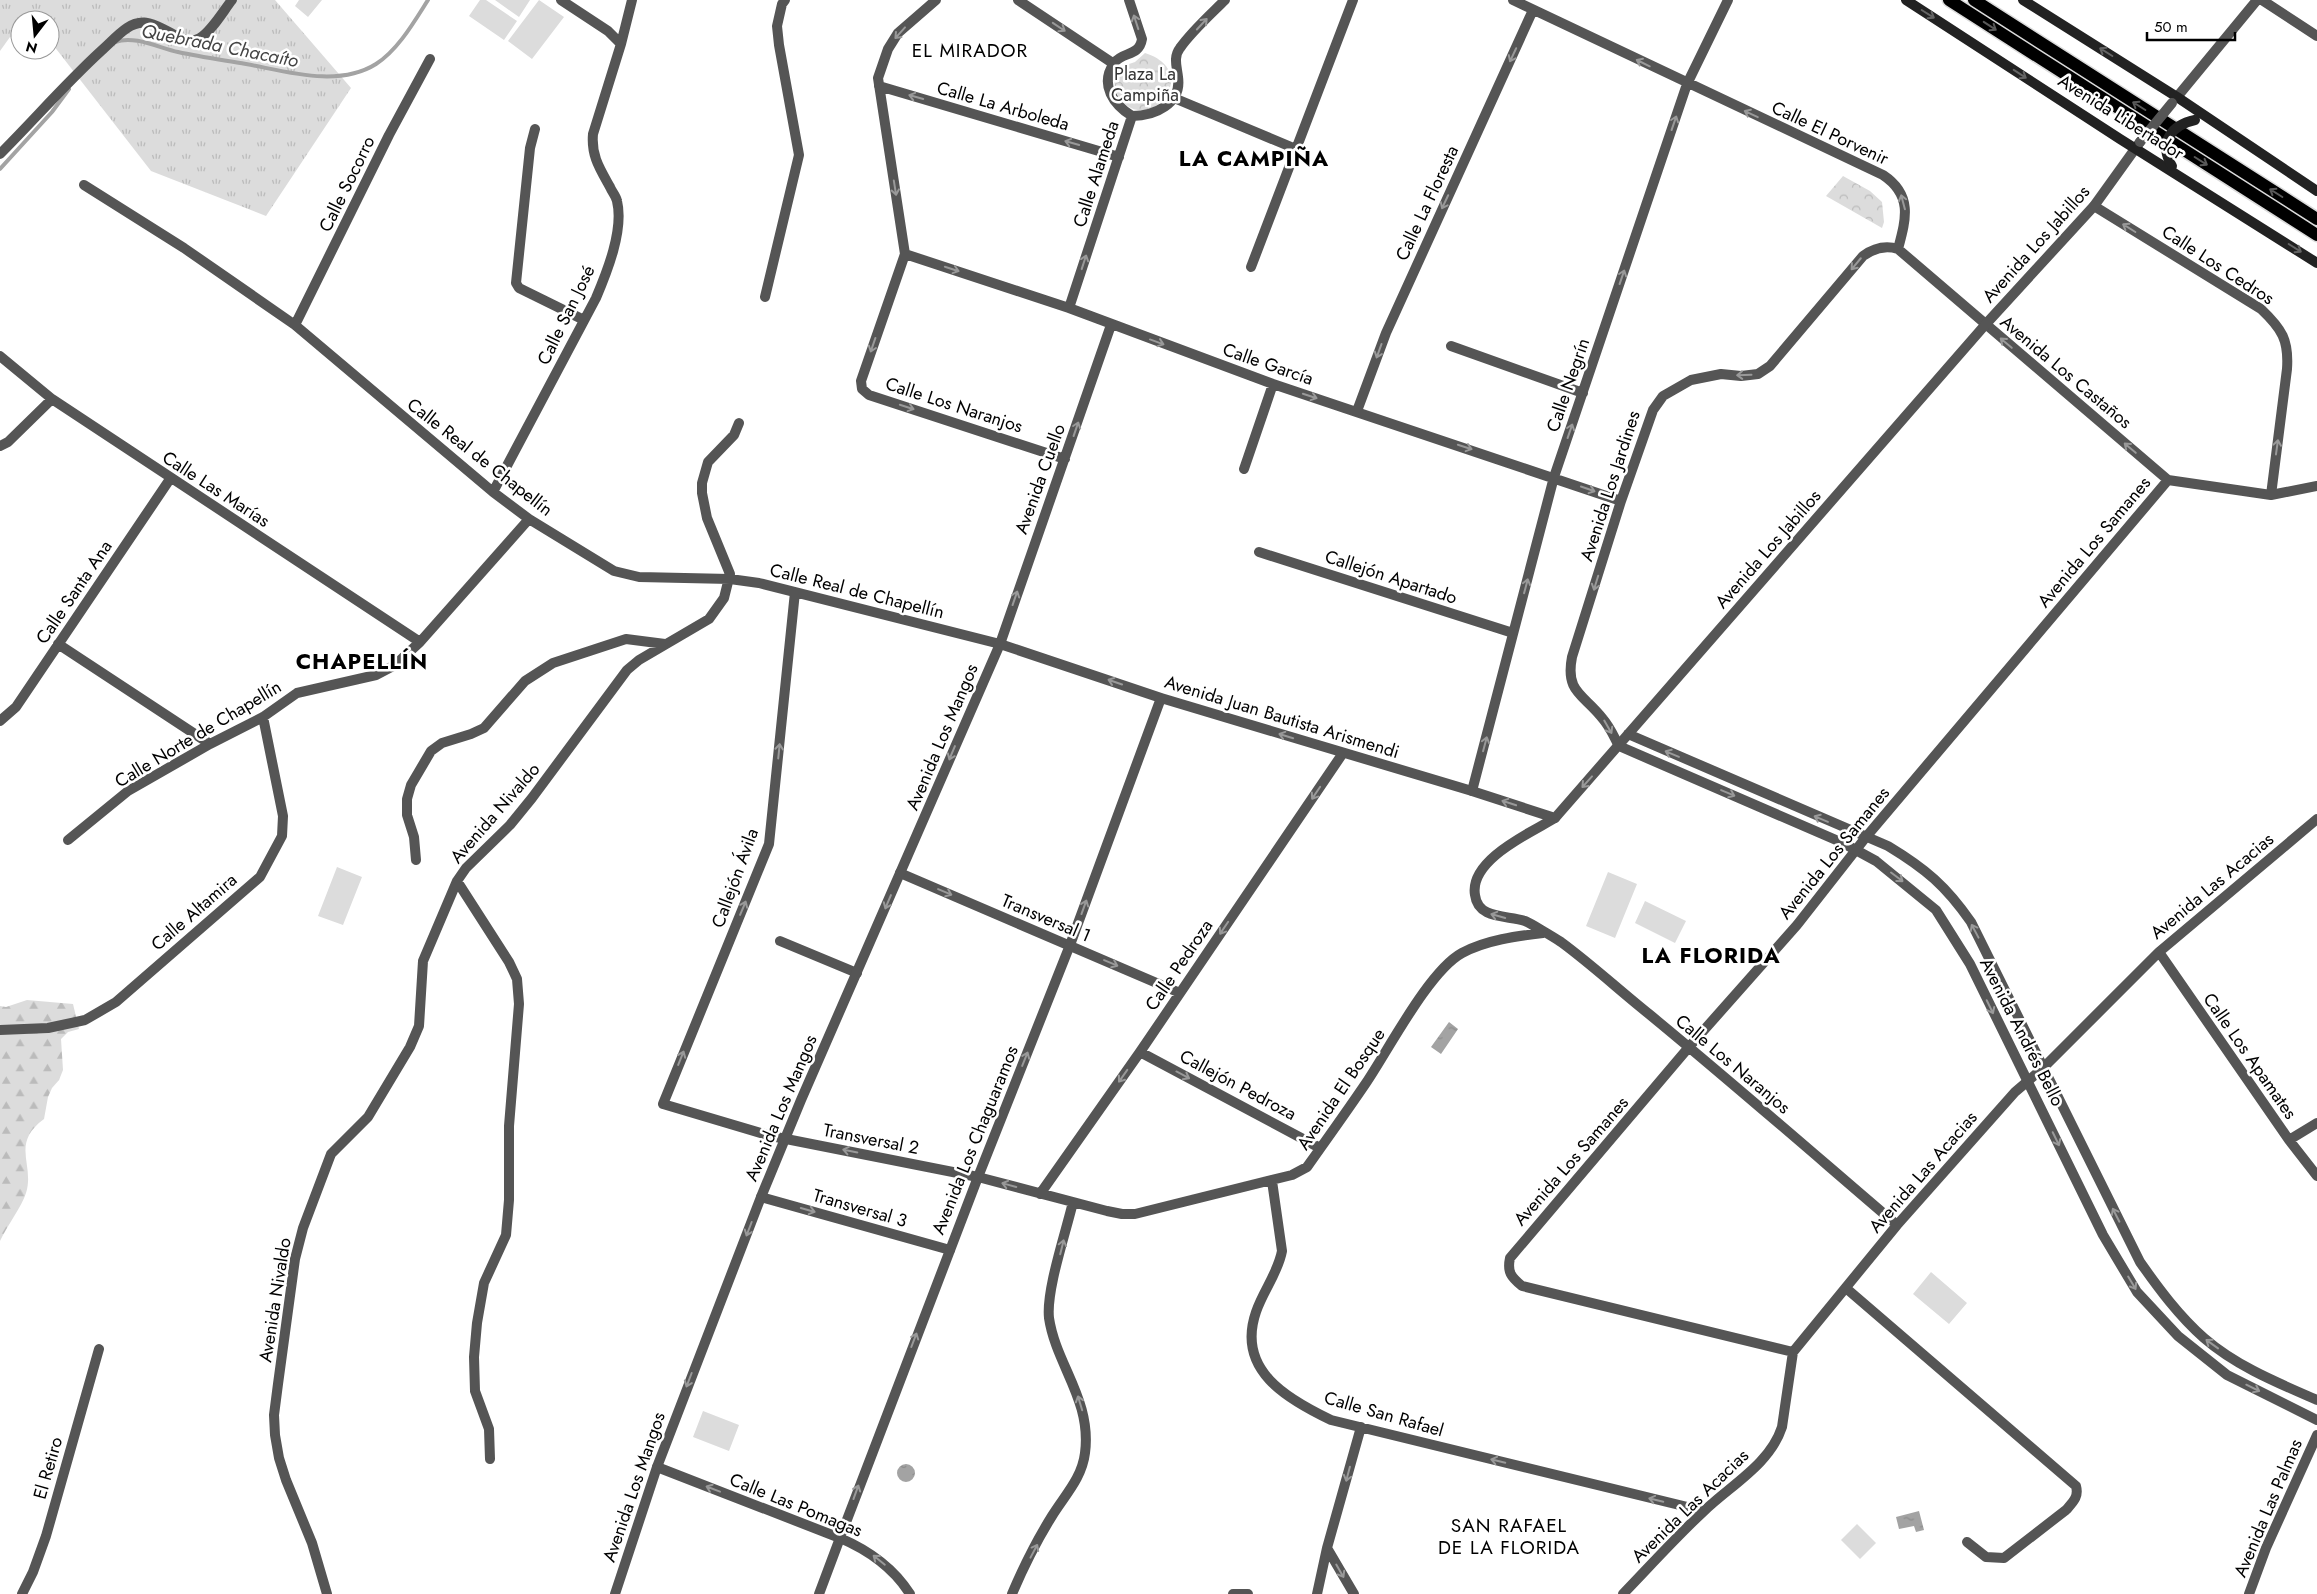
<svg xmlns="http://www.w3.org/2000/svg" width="2317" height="1594" viewBox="0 0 2317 1594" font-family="Jost,sans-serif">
<defs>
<pattern id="grass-tufts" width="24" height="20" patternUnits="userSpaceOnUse" patternTransform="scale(1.25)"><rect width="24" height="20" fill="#dcdcdc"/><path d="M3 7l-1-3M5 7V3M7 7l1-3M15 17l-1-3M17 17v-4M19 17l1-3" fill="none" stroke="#bbb"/></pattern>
<pattern id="forest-firs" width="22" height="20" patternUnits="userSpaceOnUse" patternTransform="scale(1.25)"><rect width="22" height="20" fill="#dcdcdc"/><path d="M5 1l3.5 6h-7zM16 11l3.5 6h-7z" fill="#bbb"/></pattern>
<pattern id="park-crowns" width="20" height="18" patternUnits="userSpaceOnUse" patternTransform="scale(1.25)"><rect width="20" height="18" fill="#dcdcdc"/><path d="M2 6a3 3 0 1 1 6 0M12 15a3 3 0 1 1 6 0" fill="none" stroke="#bbb"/></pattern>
<pattern id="water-ripples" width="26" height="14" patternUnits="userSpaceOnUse" patternTransform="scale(1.25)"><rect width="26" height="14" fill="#a3a3a3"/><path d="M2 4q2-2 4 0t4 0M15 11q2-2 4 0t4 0" fill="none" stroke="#8b8b8b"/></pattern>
</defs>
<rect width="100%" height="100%" fill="#fff"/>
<path fill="url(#grass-tufts)" d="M 0,0 L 275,0 L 351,88 L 266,216 L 151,171 L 50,41 L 50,20 L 20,20 L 20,35 L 10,37 L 0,51 Z"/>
<path fill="url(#forest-firs)" d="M 27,1000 L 73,1004 L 79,1029 L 68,1032 L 61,1039 L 63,1070 L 59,1080 L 52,1088 L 48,1097 L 44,1119 C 10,1144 35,1164 26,1193 C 22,1206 7,1226 0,1241 L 0,1006 L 6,1007 Z"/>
<path fill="url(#park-crowns)" d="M 1145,53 C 1202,71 1152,134 1122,101 C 1113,91 1113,80 1117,68 L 1135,62 Z
M 1843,176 L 1870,191 L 1882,202 L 1884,222 L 1882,228 L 1826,196 Z"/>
<path fill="#dcdcdc" d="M 299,0 L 322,0 L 308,17 L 295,6 Z
M 480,0 L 486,0 L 517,21 L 504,40 L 469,16 Z
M 495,0 L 530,0 L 519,17 Z
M 539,0 L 564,17 L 532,59 L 508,41 Z
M 337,867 L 362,877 L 343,925 L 318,916 Z
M 1608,872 L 1637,884 L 1615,938 L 1586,926 Z
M 1645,901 L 1686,921 L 1675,943 L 1635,923 Z
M 1931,1272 L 1967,1303 L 1949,1324 L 1913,1294 Z
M 703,1411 L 739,1425 L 729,1451 L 693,1437 Z
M 1857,1524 L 1876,1543 L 1860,1559 L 1841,1540 Z"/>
<path fill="url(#water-ripples)" d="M 1449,1022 L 1458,1029 L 1441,1054 L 1431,1047 Z
M897 1473a9 9 0 1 1 18 0a9 9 0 1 1-18 0Z
M 1919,1511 L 1924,1530 L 1916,1532 L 1914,1526 L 1899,1529 L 1896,1517 Z"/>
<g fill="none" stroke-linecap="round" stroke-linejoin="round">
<path stroke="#a3a3a3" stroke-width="4" d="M 115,42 C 135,35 159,48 178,52 C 201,57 223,60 246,64 C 285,71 338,88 376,64 C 398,50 414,22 428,0
M 0,169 L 52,112 L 69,89"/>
<g stroke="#dbdbdb" stroke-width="15">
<path id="primary" d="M 1949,0 L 2317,235
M 1974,0 L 2317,219"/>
</g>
<path stroke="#555" stroke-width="10" d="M 936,0 L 898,33 L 888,49 L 878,78 L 905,254 L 861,381 L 862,389 L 869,395 L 1065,459
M 1018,0 L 1114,64
M 1129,0 L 1142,39 C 1139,57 1123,51 1114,63 C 1099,85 1114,105 1132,116
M 1513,0 L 1883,175 C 1913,195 1906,219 1898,249
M 2262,0 L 2317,36
M 621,44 L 632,0
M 879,86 L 1119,157
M 2177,97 L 2257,0
M 1174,98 L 1296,149
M 535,129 L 530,148 L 516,283 L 519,288 L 584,320
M 0,154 C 34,120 66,83 101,51 C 110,43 118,34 127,28 C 156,8 178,51 200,38 C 211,32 224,10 232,0
M 84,185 L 184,248 L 295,325 L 493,492 L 529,519 L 614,571 L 639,577 L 730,579 L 759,583 L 1000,644 L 1111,325
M 2094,206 L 2261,309 C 2282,329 2289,340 2287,369 L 2271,495
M 905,254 L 1069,308 L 1273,384 L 1621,501
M 1251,267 L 1353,0
M 765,297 L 799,155 L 779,45 L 777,26 L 782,4 L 785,0
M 1069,308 L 1132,116 C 1154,116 1182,104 1178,77 C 1177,67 1173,57 1180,48 C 1192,31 1210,15 1225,0
M 295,325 L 389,135 L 430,59
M 1451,346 L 1583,393
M 0,356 L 52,399 L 420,642
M 1357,411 L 1386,333 L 1533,10
M 0,446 L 8,442 L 52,399
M 1244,469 L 1273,384
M 493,492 L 596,298 C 607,272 624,230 617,201 C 616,196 612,192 610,187 C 600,169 591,156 593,134 L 621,44 L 608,31 L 561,0
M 1259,552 L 1513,633
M 795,592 L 769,844 L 663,1104 L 771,1136 L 978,1177 L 1107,1211 L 1122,1214 L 1135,1214 L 1292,1175 L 1307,1167 C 1327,1139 1347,1111 1366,1083 C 1389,1049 1429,971 1462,953 C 1486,940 1517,936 1543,933
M 58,644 L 210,744
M 0,721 L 16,707 L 170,479
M 1619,746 C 1614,737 1610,727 1603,719 C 1584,694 1565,693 1572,657 L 1621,501 L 1653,410 L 1663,396 L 1691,380 L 1721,374 L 1741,376 L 1758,374 L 1770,366 L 1863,256 C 1874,248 1885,245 1898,249 L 2168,480
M 1472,791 L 1554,477 L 1687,84 L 1728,0
M 1555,818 C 1530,833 1469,860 1475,895 C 1478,920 1508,915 1525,921 C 1530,923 1555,938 1561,942 C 1591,964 1619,990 1649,1014 C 1733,1083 1814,1154 1897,1225
M 68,840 L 128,791 L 210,744 L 263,717 L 297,693 L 376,675 L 395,665 L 420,642 L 529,519
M 416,860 L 414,837 L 407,815 L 407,799 L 411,785 L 431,751 L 442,743 L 471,734 L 484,728 L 525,681 L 553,663 L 626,639 L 665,644
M 900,873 L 1180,993
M 457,881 L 509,962 L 517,979 L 519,1004 L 509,1126 L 509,1200 L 506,1235 L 484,1283 L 477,1323 L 474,1357 L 475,1391 L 489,1429 L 490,1459
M 780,941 L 857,973
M 2159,952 L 2289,1140 L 2317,1176
M 0,1030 L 48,1028 L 85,1020 L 116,1002 L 260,877 L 282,836 L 283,816 L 263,717
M 1140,1052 L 1320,1148
M 2289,1140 L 2317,1123
M 1272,1181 L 1282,1251 C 1278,1273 1263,1291 1256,1312 C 1236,1370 1287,1399 1331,1420 L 1704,1511
M 1040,1194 L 1140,1052 L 1343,753
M 761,1197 L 950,1250
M 1847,1289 L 2076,1486 C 2079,1497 2073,1502 2066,1510 L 2004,1558 L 1986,1557 L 1967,1542
M 1793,1352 L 1522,1286 C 1511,1277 1507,1272 1510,1258 L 1689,1047 L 1797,925 L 1866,837 L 2168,480 L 2271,495 L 2317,486
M 657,1467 L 840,1538 L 819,1594
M 1327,1548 L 1354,1594
M 22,1594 L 33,1572 L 46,1536 L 99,1349
M 327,1594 L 312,1543 L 286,1480 L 279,1458 L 275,1435 L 274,1415 L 278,1384 L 295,1259 L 303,1228 L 331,1154 L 368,1117 L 410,1047 L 419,1026 L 423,961 L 457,881 L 466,868 L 510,825 L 532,798 L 627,670 L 639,660 L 709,619 L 724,598 L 730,574 L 707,518 L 702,493 L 702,483 L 708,462 L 734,435 L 739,423
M 1012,1594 C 1023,1568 1037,1540 1052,1516 C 1065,1495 1082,1478 1085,1453 C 1092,1400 1056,1365 1049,1318 C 1046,1290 1066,1232 1073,1202
M 1233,1594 L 1248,1594
M 1317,1594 L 1327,1548 L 1361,1427
M 1623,1594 C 1650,1566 1676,1537 1704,1511 C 1731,1485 1770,1464 1782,1427 L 1793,1352 L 1897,1225 L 2015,1092 L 2042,1069 L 2159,952 L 2317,819
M 2249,1594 L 2266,1548 L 2317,1435"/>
<path stroke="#555" stroke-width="10" d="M 1628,734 L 1888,846 C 1926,869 1946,886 1971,922 L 2140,1262 C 2159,1289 2179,1316 2204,1338 C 2236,1366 2278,1383 2317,1400
M 1619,746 L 1843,843 L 1876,861 L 1936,910 L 1970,964 L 2103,1235 L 2137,1292 L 2178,1336 L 2227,1375 L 2317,1420
M 615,1594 L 657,1467 L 761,1197 L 801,1100 L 1000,644 L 1161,698 L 1472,791 L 1555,818 L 1985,325 L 2094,206 L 2140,142
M 910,1594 C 893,1567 868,1550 840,1538 L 978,1177 L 1070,945 L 1161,698"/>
<path stroke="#222" stroke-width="10" d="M 1906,0 L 2120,139 L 2317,263
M 2023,0 L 2177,97 L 2317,191"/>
<use href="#primary" stroke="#000" stroke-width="12"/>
<path stroke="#555" stroke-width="10" d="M 2140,142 L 2172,103"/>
<path stroke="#222" stroke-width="10" d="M 2172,166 C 2158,143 2171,125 2195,120"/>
</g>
<defs><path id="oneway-shaft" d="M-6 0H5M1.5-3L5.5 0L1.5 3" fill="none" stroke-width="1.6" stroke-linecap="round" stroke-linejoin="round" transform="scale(1.25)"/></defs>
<g stroke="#646464">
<use href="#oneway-shaft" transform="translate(1928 14) rotate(32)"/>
<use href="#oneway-shaft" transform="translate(2106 52) rotate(-148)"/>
<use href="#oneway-shaft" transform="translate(2020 74) rotate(33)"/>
<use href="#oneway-shaft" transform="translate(2295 248) rotate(32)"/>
</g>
<g stroke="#999">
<use href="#oneway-shaft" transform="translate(1136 22) rotate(-108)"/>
<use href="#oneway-shaft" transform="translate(1202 24) rotate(-47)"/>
<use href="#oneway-shaft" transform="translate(1059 27) rotate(34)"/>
<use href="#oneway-shaft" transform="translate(900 33) rotate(132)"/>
<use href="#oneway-shaft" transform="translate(1513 55) rotate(115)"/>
<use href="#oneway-shaft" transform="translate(1643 63) rotate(-154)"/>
<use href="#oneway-shaft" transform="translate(916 97) rotate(-164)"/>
<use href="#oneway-shaft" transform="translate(1751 114) rotate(-155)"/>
<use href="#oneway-shaft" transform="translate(1674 123) rotate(-71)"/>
<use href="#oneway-shaft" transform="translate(1072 143) rotate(-164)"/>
<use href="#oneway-shaft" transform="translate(895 188) rotate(81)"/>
<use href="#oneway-shaft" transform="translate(1445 202) rotate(115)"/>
<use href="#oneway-shaft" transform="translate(1903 202) rotate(-105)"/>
<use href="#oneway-shaft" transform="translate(2129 228) rotate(-148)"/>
<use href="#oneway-shaft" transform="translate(1084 262) rotate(-72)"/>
<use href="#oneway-shaft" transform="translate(1856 264) rotate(130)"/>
<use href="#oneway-shaft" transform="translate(952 269) rotate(18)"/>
<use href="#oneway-shaft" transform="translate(1622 277) rotate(-71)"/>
<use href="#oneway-shaft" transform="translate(1157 342) rotate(20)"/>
<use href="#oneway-shaft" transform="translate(2006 343) rotate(-140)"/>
<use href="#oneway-shaft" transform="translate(873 345) rotate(109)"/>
<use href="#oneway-shaft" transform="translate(1379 351) rotate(110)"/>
<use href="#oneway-shaft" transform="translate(1744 375) rotate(178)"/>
<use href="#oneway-shaft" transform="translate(1310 396) rotate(18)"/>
<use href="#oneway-shaft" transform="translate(907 407) rotate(18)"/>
<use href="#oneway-shaft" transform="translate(1076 429) rotate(-71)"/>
<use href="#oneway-shaft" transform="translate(1570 431) rotate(-71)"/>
<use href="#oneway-shaft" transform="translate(1465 447) rotate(18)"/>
<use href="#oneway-shaft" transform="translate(2277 447) rotate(-82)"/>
<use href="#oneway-shaft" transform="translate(2130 448) rotate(-140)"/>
<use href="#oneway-shaft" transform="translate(1588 489) rotate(19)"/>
<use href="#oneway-shaft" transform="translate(1596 583) rotate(107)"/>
<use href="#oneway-shaft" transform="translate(1526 586) rotate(-75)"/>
<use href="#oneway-shaft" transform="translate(1015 598) rotate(-71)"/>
<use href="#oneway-shaft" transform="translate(1115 682) rotate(-161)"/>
<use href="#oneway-shaft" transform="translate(1608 727) rotate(60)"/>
<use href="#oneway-shaft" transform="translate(1286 736) rotate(-163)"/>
<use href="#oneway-shaft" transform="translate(1485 744) rotate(-75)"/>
<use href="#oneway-shaft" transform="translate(779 751) rotate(-84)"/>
<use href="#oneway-shaft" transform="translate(952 753) rotate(113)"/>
<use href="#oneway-shaft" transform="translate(1672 754) rotate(-157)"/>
<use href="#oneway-shaft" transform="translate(1587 782) rotate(132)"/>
<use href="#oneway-shaft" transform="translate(1316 793) rotate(124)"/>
<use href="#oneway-shaft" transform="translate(1728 793) rotate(23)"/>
<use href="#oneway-shaft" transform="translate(1509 803) rotate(-162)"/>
<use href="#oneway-shaft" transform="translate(1821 819) rotate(-157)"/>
<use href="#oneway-shaft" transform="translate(1897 877) rotate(37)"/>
<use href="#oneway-shaft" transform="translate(945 892) rotate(23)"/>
<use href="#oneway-shaft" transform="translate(888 902) rotate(113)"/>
<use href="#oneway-shaft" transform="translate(1084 907) rotate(-70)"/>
<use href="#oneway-shaft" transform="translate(743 908) rotate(-67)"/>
<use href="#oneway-shaft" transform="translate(1498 916) rotate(-164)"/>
<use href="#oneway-shaft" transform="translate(1224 928) rotate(124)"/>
<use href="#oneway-shaft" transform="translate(1975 931) rotate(-118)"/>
<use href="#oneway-shaft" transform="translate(1111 963) rotate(23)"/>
<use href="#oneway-shaft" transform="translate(1990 1007) rotate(64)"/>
<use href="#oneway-shaft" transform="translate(681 1058) rotate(-68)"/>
<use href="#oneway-shaft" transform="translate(1025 1059) rotate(-68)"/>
<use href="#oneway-shaft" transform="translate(1183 1075) rotate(28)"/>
<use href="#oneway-shaft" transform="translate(1123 1076) rotate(125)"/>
<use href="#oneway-shaft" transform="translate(2056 1139) rotate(64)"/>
<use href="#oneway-shaft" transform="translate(850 1151) rotate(-169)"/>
<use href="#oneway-shaft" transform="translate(1009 1185) rotate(-165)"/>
<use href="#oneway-shaft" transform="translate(808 1210) rotate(16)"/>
<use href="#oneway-shaft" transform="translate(2116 1215) rotate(-117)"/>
<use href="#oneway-shaft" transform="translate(749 1229) rotate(111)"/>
<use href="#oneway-shaft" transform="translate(1062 1247) rotate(-76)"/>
<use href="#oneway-shaft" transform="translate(2132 1283) rotate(59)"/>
<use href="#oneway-shaft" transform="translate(914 1340) rotate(-69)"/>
<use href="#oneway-shaft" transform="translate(2212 1344) rotate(-144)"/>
<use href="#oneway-shaft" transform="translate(689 1380) rotate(111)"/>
<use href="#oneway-shaft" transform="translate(2253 1388) rotate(26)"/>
<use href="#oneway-shaft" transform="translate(1080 1403) rotate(-107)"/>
<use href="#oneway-shaft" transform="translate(1498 1461) rotate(-166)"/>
<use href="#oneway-shaft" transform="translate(1348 1474) rotate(105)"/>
<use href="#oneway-shaft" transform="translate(713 1489) rotate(-159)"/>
<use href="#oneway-shaft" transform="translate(856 1492) rotate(-70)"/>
<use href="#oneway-shaft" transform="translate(1656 1500) rotate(-166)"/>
<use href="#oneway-shaft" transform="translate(1034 1551) rotate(-62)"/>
<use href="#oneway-shaft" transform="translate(879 1560) rotate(-141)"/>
<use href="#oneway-shaft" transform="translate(1340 1571) rotate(60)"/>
</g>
<g stroke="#595959">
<use href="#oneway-shaft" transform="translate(1990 26) rotate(33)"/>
<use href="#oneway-shaft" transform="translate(2139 106) rotate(-148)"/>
<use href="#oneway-shaft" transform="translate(2201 161) rotate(32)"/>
<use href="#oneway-shaft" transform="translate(2276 193) rotate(-148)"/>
</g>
<g text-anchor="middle" stroke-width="5" stroke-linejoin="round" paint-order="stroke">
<g font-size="18" fill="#333" stroke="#fff">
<text x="1145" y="80">Plaza La<tspan x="1145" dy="21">Campiña</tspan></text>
</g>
<g font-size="18" fill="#000" stroke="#fff">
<text transform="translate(1003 106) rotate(16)" y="6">Calle La Arboleda</text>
<text transform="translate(2121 117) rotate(32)" y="6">Avenida Libertador</text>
<text transform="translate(1830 133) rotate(25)" y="6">Calle El Porvenir</text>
<text transform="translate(1096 174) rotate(-72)" y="6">Calle Alameda</text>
<text transform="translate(347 184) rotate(-64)" y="6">Calle Socorro</text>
<text transform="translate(1427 203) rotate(-65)" y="6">Calle La Floresta</text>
<text transform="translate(2036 244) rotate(-48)" y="6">Avenida Los Jabillos</text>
<text transform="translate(2218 265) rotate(33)" y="6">Calle Los Cedros</text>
<text transform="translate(566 315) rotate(-64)" y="6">Calle San José</text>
<text transform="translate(1268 364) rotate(19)" y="6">Calle García</text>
<text transform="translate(2066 372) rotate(40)" y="6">Avenida Los Castaños</text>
<text transform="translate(1568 385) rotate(-71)" y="6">Calle Negrín</text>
<text transform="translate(954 405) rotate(18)" y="6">Calle Los Naranjos</text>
<text transform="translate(480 457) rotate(38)" y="6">Calle Real de Chapellín</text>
<text transform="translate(1040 479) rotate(-70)" y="6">Avenida Cuello</text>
<text transform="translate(1610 486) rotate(-72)" y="6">Avenida Los Jardines</text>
<text transform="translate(216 489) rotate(33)" y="6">Calle Las Marías</text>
<text transform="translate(2094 542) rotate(-50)" y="6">Avenida Los Samanes</text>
<text transform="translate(1768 549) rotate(-49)" y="6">Avenida Los Jabillos</text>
<text transform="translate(1391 577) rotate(18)" y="6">Callejón Apartado</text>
<text transform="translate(857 591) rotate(14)" y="6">Calle Real de Chapellín</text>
<text transform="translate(74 592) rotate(-56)" y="6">Calle Santa Ana</text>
<text transform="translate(1282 717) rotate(17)" y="6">Avenida Juan Bautista Arismendi</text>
<text transform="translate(198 734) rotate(-31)" y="6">Calle Norte de Chapellín</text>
<text transform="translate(942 737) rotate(-67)" y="6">Avenida Los Mangos</text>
<text transform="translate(495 813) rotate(-49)" y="6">Avenida Nivaldo</text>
<text transform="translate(1834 853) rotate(-51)" y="6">Avenida Los Samanes</text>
<text transform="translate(735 878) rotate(-70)" y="6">Callejón Ávila</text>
<text transform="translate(2212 886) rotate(-40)" y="6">Avenida Las Acacias</text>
<text transform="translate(194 912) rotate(-41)" y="6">Calle Altamira</text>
<text transform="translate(1046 918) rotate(23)" y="6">Transversal 1</text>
<text transform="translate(1179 965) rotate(-56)" y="6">Calle Pedroza</text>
<text transform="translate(2022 1032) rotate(63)" y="6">Avenida Andrés Bello</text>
<text transform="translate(2250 1056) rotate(55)" y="6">Calle Los Apamates</text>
<text transform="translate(1733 1064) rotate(40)" y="6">Calle Los Naranjos</text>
<text transform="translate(1238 1085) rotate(28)" y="6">Callejón Pedroza</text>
<text transform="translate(1341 1089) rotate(-56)" y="6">Avenida El Bosque</text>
<text transform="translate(781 1108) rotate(-67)" y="6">Avenida Los Mangos</text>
<text transform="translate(871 1139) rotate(11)" y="6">Transversal 2</text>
<text transform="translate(975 1140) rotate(-68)" y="6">Avenida Los Chaguaramos</text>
<text transform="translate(1571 1161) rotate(-49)" y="6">Avenida Los Samanes</text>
<text transform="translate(1923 1172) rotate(-49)" y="6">Avenida Las Acacias</text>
<text transform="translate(860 1208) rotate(16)" y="6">Transversal 3</text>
<text transform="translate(275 1300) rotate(-81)" y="6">Avenida Nivaldo</text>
<text transform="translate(1384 1414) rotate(16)" y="6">Calle San Rafael</text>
<text transform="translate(48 1468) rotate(-74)" y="6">El Retiro</text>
<text transform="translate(634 1487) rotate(-71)" y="6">Avenida Los Mangos</text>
<text transform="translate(796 1505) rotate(22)" y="6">Calle Las Pomagas</text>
<text transform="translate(1690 1506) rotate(-44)" y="6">Avenida Las Acacias</text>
<text transform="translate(2268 1508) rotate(-67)" y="6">Avenida Las Palmas</text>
</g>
<g font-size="19" font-style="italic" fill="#444" stroke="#fff">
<text transform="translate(220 45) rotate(11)" y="7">Quebrada Chacaíto</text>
</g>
<g font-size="19" letter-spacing="1" fill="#000" stroke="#fff">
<text x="970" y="57">EL MIRADOR</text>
<text x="1509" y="1532">SAN RAFAEL<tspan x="1509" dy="22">DE LA FLORIDA</tspan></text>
</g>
<g font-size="22" font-weight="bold" letter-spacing="1" fill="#000" stroke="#fff">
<text x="1254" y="166">LA CAMPIÑA</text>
<text x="362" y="669">CHAPELLÍN</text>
<text x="1711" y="963">LA FLORIDA</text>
</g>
</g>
<g transform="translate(35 35) rotate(196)"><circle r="24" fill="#ffffff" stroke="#999999"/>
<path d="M0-4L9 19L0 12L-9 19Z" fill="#000000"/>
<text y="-8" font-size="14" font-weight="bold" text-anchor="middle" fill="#000000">N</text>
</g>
<path d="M2147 32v8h88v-8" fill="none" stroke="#000000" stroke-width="2.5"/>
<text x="2154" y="32" font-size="15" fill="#000000" stroke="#ffffff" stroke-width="4" paint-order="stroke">50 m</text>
</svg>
